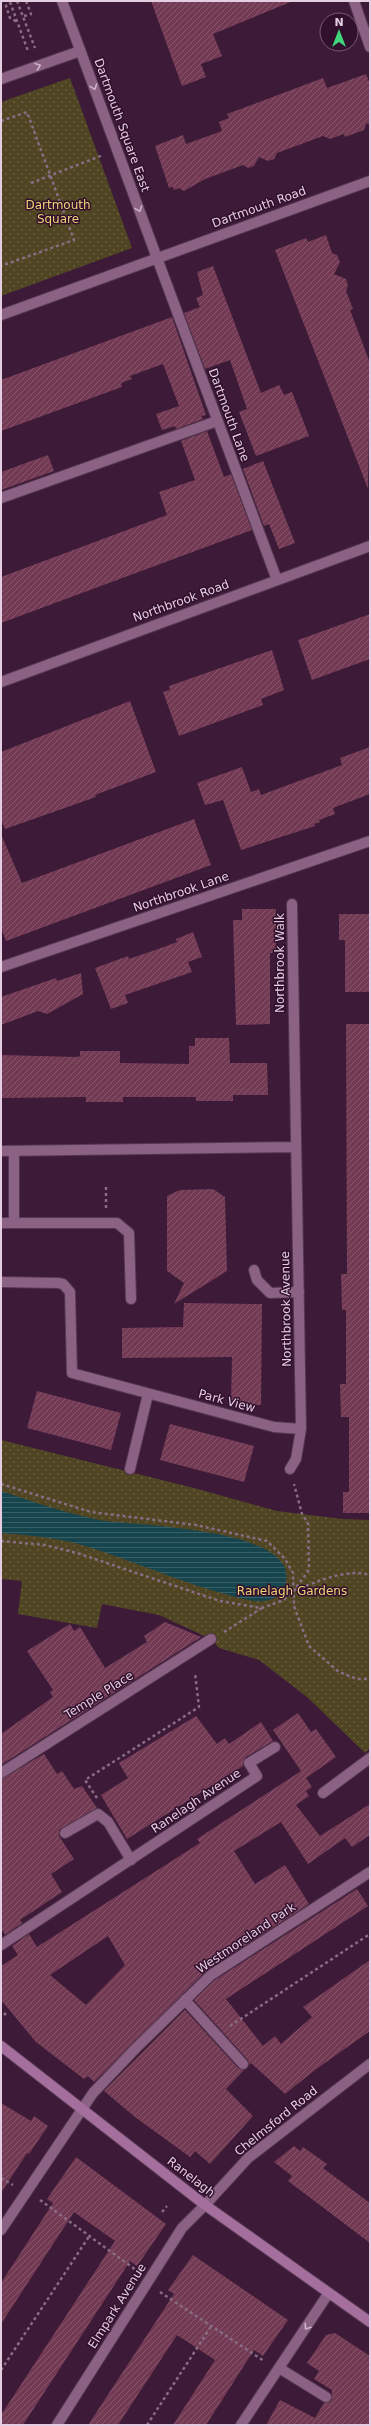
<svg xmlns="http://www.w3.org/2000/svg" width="371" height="2426" viewBox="0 0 371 2426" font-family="'DejaVu Sans',sans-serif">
<defs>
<pattern id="grass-dots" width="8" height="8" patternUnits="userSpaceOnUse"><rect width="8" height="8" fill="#504522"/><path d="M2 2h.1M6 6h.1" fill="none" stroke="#695f42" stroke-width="1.8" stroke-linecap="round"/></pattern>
<pattern id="water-rules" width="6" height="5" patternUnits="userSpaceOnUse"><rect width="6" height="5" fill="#16454e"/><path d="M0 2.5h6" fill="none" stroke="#385f67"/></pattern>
<pattern id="building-hatch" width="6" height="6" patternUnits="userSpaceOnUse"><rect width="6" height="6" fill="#733a54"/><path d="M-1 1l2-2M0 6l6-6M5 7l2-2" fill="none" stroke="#87556c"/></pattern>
</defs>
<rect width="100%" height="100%" fill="#3c1a38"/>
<path fill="url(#grass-dots)" d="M 70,78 L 132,248 L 1,296 L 1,102 Z
M 1,1440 L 194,1488 L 277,1511 L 342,1519 L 370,1520 L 370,1748 L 365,1753 L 307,1697 L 259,1660 L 219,1648 L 211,1639 L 159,1615 L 102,1604 L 97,1628 L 18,1614 L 22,1581 L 1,1579 Z"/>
<path fill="url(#water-rules)" d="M 1,1491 C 33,1502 66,1513 99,1520 C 132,1526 304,1527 285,1585 C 280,1601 263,1603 249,1600 C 189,1587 134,1560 75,1543 C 51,1537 25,1535 1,1533 Z"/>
<path fill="url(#building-hatch)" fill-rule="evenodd" d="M 151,1 L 293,1 L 213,34 L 222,56 L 201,64 L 206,77 L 182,86 Z
M 366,74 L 370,84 L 370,123 L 366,124 L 364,130 L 345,137 L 344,134 L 330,139 L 323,136 L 277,153 L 274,159 L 268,161 L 259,157 L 254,166 L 248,168 L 243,165 L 205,179 L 184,191 L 179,188 L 174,190 L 173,187 L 169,188 L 155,146 L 183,135 L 186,144 L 222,131 L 219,122 L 229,118 L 227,114 L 323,78 L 327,88 Z
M 326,235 L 332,253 L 337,255 L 340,262 L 334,274 L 346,279 L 348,286 L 346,291 L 353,309 L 350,310 L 370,363 L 368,489 L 275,250 L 306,238 L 308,242 Z
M 213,266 L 261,393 L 279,385 L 284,395 L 292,392 L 309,436 L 256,456 L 239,412 L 247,409 L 230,360 L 205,369 L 184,313 L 200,307 L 196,298 L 203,295 L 197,272 Z
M 172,317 L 206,415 L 201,416 L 203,419 L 176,429 L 175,426 L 162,430 L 156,414 L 179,406 L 163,364 L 130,376 L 132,379 L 121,383 L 122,387 L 1,431 L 1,380 Z
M 207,431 L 224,477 L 231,474 L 252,530 L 1,623 L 1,577 L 167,515 L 159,492 L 195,480 L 181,441 Z
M 48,455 L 54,471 L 1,490 L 1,472 Z
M 263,461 L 295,543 L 279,549 L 269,524 L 264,526 L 243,469 Z
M 370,614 L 370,659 L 312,680 L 298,640 Z
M 272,650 L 284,690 L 261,699 L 263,705 L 179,736 L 163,692 L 170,690 L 169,686 Z
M 130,701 L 156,772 L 95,795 L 96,797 L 5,829 L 1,820 L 1,752 Z
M 370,747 L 370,794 L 333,808 L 335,814 L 319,820 L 320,822 L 314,824 L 315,826 L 241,850 L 223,800 L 205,805 L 197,783 L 242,767 L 251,792 L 259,789 L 261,795 L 342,765 L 340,758 Z
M 194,819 L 211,865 L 6,941 L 1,928 L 1,834 L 22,883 Z
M 242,909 L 276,909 L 276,953 L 270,953 L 270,1024 L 236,1025 L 233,920 L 242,920 Z
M 339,914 L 370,914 L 370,992 L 345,992 L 345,940 L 339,940 Z
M 193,932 L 202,957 L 188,962 L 192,972 L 125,995 L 128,1003 L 111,1009 L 95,968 L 128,956 L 129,959 L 161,948 L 177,942 L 176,939 Z
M 81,973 L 83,994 L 47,1014 L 38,1011 L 1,1025 L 1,997 L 56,978 L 57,981 Z
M 346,1024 L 370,1024 L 370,1513 L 343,1513 L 343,1492 L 349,1492 L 349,1417 L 341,1417 L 340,1384 L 346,1384 L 346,1310 L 342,1310 L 341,1274 L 347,1274 Z
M 195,1038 L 229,1038 L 230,1063 L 267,1063 L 268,1095 L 233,1095 L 233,1101 L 196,1101 L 196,1097 L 123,1097 L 123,1102 L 86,1102 L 86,1097 L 1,1098 L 1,1055 L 77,1057 L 80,1056 L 80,1051 L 120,1051 L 120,1063 L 189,1064 L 189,1046 L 195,1046 Z
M 213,1189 L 225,1197 L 227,1271 L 174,1304 L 184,1283 L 167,1271 L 167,1196 L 180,1190 Z
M 184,1303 L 262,1304 L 261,1405 L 231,1404 L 232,1357 L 122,1358 L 122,1328 L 183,1327 Z
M 37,1391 L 121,1413 L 111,1450 L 27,1428 Z
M 170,1424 L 254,1446 L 244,1482 L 160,1460 Z
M 165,1622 L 201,1637 L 1,1765 L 1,1734 L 53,1697 L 50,1692 L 53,1690 L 27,1651 L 70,1624 L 74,1631 L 80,1627 L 105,1668 L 147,1642 L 144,1636 Z
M 298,1713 L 311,1732 L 316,1729 L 336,1757 L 306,1778 L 312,1787 L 306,1791 L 309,1796 L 296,1805 L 320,1836 L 370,1804 L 370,1835 L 352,1847 L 345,1838 L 308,1864 L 281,1822 L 234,1851 L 255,1884 L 285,1865 L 309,1904 L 207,1970 L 94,2082 L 88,2076 L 84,2079 L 36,2042 L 1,2000 L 1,1966 L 18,1955 L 12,1946 L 29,1934 L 37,1947 L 200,1843 L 197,1839 L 301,1771 L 273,1730 ZM 108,1936 L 125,1965 L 86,2005 L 50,1975 Z
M 196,1716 L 217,1744 L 225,1738 L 229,1744 L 261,1722 L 273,1741 L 246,1757 L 243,1766 L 127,1839 L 101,1795 L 128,1778 L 119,1763 Z
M 44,1754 L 57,1774 L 62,1771 L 74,1789 L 82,1786 L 97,1808 L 59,1830 L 59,1836 L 74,1859 L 51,1874 L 62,1892 L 20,1920 L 22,1923 L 5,1935 L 3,1931 L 1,1933 L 1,1779 Z
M 357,1889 L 368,1906 L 226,1999 L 263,2046 L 275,2036 L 281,2044 L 312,2017 L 303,2007 L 370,1960 L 370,2031 L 315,2070 L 285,2094 L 251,2063 L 249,2065 L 248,2060 L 194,2000 L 215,1980 Z
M 185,2010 L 238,2068 L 244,2070 L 226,2089 L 253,2116 L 210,2164 L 195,2151 L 190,2157 L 135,2117 L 104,2091 Z
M 1,2103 L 31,2121 L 34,2116 L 48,2126 L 29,2154 L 27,2153 L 1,2193 Z
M 294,2146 L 300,2151 L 303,2147 L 327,2164 L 323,2168 L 370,2203 L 370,2243 L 288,2181 L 292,2176 L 274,2162 Z
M 76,2157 L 166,2224 L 137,2266 L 130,2261 L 23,2425 L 1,2425 L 1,2415 L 115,2241 L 74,2212 L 1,2324 L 1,2283 L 53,2203 L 47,2199 Z
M 193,2255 L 288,2320 L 263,2356 L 254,2350 L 206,2425 L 173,2425 L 215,2360 L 177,2335 L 118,2425 L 88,2425 L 174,2294 L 168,2290 Z
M 335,2333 L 370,2356 L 370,2425 L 266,2425 L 280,2400 L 315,2418 L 324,2403 L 331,2401 L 332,2390 L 314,2379 L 319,2371 L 307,2363 L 326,2335 Z"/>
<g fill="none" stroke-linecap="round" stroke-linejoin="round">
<g stroke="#553851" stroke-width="12">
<path id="service" d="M 354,1 L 370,47
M 157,258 L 277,580
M 1,498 L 217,421
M 14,1151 L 14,1223
M 254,1270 L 257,1280 L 270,1293 L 299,1292
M 65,1833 L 98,1814 L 108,1822 L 131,1860
M 185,2000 L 243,2064
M 279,2368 L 326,2397"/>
</g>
<g stroke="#553851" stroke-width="12">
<path id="minor" d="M 62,1 L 157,258
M 1,79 L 80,51
M 1,682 L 370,546
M 1,967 L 370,841
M 1,1151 L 296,1147
M 1,1223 L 117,1223 L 129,1233 L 131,1299
M 1,1282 L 58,1283 L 63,1284 L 70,1292 L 72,1373 L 274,1427 L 301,1429
M 130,1469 L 148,1394
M 290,1469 L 296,1459 L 301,1429 L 292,904
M 1,1773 L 211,1639
M 323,1793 L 370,1758
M 1,1945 L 257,1776 L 249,1763 L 275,1747
M 1,2230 L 93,2093 L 136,2048 L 211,1975 L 370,1872
M 57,2425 L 182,2228 L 205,2205
M 241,2425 L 328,2294"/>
</g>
<g stroke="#553851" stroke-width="12">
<path id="tertiary" d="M 1,315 L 370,181
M 205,2205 L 248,2158 L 370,2064"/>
</g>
<g stroke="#553851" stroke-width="12">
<path id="secondary" d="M 1,2046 L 205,2205 L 370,2322"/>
</g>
<path stroke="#896c85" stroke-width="2.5" stroke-dasharray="3 3" stroke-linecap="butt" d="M 17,1 L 35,48
M 10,2 L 28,51
M 7,5 L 6,6 L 10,18 L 17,22
M 24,16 L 31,14 L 26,1
M 1,48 L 2,48
M 1,121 L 27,112 L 74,240 L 1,266
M 31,183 L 103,155
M 106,1187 L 106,1208
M 1,1484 L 91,1512 L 196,1525 L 267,1541 L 285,1559 L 293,1573 L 294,1606 L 309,1646 L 339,1672 L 357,1679 L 370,1679
M 1,1541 L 45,1545 L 77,1553 L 220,1601 L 262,1608 L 284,1600 L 294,1590 L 309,1570 L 308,1523 L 302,1514 L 294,1484
M 295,1590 C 317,1582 346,1568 370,1575
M 224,1632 L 262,1608
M 97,1798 L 85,1780 L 199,1707 L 195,1673
M 4,2015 L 6,2013
M 230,2026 L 370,1934
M 1,2178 L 13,2185
M 40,2200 L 136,2270
M 162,2212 L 167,2206
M 160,2292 L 264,2361
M 1,2370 L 90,2235
M 147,2425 L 212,2325"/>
<use href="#service" stroke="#8b6284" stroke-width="10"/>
<use href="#minor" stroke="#8b6284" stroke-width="10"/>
<use href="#tertiary" stroke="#8b6284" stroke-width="10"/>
<use href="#secondary" stroke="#a46f9c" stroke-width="10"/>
</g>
<defs><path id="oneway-chevron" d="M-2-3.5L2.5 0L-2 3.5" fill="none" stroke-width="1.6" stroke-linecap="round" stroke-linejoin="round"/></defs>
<g stroke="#ceb3ca">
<use href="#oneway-chevron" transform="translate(38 66) rotate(-20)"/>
<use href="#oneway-chevron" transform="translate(94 87) rotate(70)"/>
<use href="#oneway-chevron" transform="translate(139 209) rotate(70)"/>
<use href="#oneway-chevron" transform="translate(307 2327) rotate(124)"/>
</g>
<g text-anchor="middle" stroke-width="3" stroke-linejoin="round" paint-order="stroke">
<g font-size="12" fill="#e5cee1" stroke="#31102d">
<text transform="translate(122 125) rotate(70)" y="4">Dartmouth Square East</text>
<text transform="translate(259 207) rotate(-20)" y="4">Dartmouth Road</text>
<text transform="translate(229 415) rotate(70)" y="4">Dartmouth Lane</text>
<text transform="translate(181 601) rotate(-20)" y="4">Northbrook Road</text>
<text transform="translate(181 892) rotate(-19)" y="4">Northbrook Lane</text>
<text transform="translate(280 963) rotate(-90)" y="4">Northbrook Walk</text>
<text transform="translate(286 1309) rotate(-91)" y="4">Northbrook Avenue</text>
<text transform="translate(227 1401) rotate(15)" y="4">Park View</text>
<text transform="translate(99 1695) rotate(-32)" y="4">Temple Place</text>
<text transform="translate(196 1801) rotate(-34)" y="4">Ranelagh Avenue</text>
<text transform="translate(246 1938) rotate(-34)" y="4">Westmoreland Park</text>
<text transform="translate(276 2121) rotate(-39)" y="4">Chelmsford Road</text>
<text transform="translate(191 2177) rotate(38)" y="4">Ranelagh</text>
<text transform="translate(117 2306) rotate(-58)" y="4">Elmpark Avenue</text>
</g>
<g font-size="12" fill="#f0d377" stroke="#31102d">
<text x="58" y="209">Dartmouth<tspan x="58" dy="14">Square</tspan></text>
<text x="292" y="1595">Ranelagh Gardens</text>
</g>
</g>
<rect width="371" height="2426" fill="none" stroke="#e5cee1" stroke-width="4"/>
<g transform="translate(339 32)"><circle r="19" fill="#31102d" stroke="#795c75"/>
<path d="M0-3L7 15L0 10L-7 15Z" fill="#40d77c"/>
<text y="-6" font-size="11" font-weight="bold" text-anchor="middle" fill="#e5cee1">N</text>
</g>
</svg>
